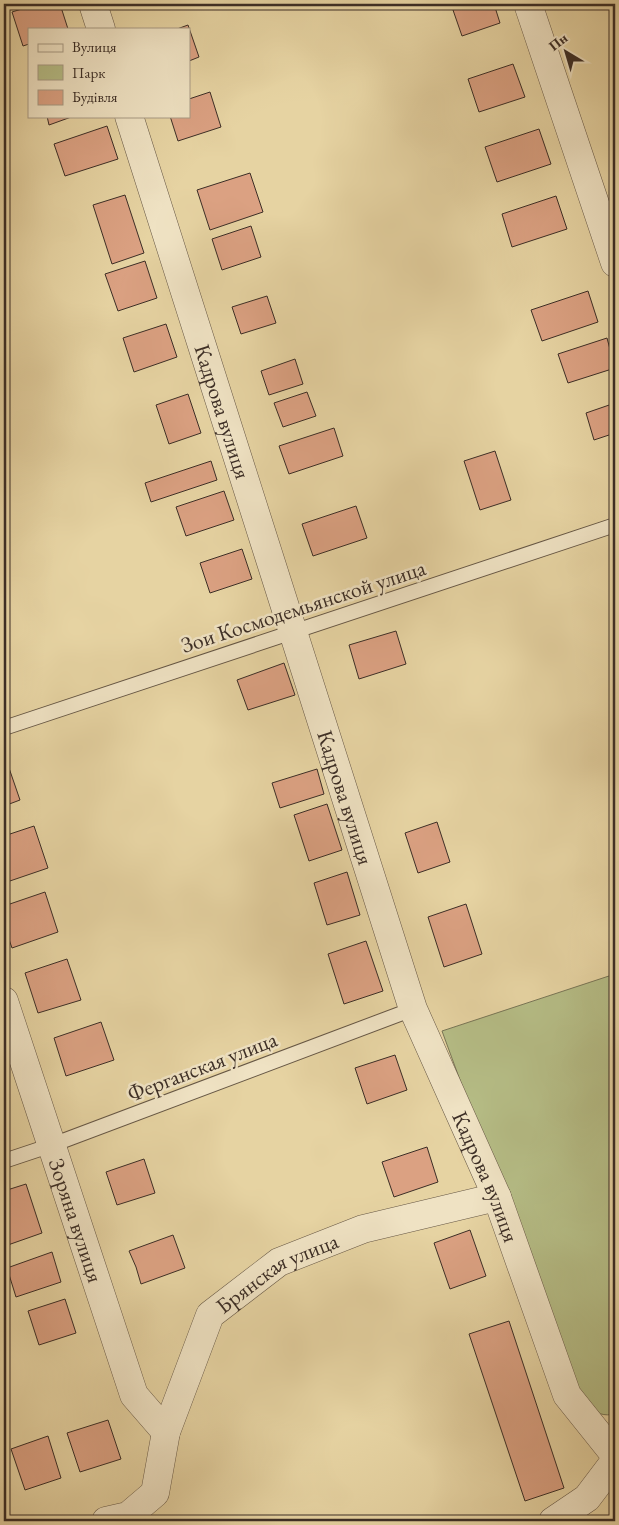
<svg xmlns="http://www.w3.org/2000/svg" width="619" height="1525" viewBox="0 0 619 1525" font-family="'EB Garamond',serif">
<rect width="100%" height="100%" fill="#e6d3a2"/>
<filter id="stains"><feTurbulence type="fractalNoise" baseFrequency=".004" numOctaves="4"/><feColorMatrix values="0 0 0 0 .2 0 0 0 0 .09 0 0 0 0 .02 0 0 0 .5 -.17"/></filter>
<radialGradient id="worn" r=".72"><stop offset=".6" stop-color="#630" stop-opacity="0"/><stop offset="1" stop-color="#630" stop-opacity=".3"/></radialGradient>
<path fill="#b5bc85" stroke="#787556" d="M 615,974 L 615,1414 C 593,1419 584,1401 572,1386 L 442,1031 Z"/>
<path fill="#dba182" stroke="#3c2e26" d="M 10,4 L 27,4 L 12,9 Z
M 38,4 L 60,4 L 68,29 L 29,29 L 29,44 L 23,46 L 12,12 Z
M 472,4 L 494,4 L 500,23 L 462,36 L 453,10 Z
M 188,25 L 199,57 L 189,61 L 189,29 L 177,29 Z
M 513,64 L 525,97 L 479,112 L 468,79 Z
M 210,92 L 221,127 L 178,141 L 170,116 L 189,116 L 189,99 Z
M 47,116 L 74,116 L 49,125 Z
M 107,126 L 118,159 L 65,176 L 54,144 Z
M 539,129 L 551,164 L 497,182 L 485,147 Z
M 250,173 L 263,212 L 210,230 L 197,190 Z
M 125,195 L 144,253 L 112,264 L 93,205 Z
M 556,196 L 567,229 L 512,247 L 502,214 Z
M 251,226 L 261,257 L 222,270 L 212,239 Z
M 145,261 L 157,298 L 118,311 L 105,274 Z
M 588,291 L 598,322 L 542,341 L 531,310 Z
M 267,296 L 276,323 L 241,334 L 232,307 Z
M 166,324 L 177,357 L 134,372 L 123,338 Z
M 607,338 L 615,368 L 568,383 L 558,354 Z
M 295,359 L 303,384 L 269,395 L 261,371 Z
M 307,392 L 316,416 L 283,427 L 274,403 Z
M 188,394 L 201,433 L 169,444 L 156,405 Z
M 615,403 L 615,433 L 594,440 L 586,413 Z
M 334,428 L 343,456 L 289,474 L 279,446 Z
M 495,451 L 511,500 L 480,510 L 464,461 Z
M 211,461 L 217,480 L 151,502 L 145,483 Z
M 224,491 L 234,520 L 186,536 L 176,507 Z
M 356,506 L 367,538 L 313,556 L 302,524 Z
M 242,549 L 252,579 L 210,593 L 200,563 Z
M 396,631 L 406,664 L 359,679 L 349,645 Z
M 284,663 L 295,695 L 248,710 L 237,680 Z
M 9,768 L 20,800 L 4,806 L 4,770 Z
M 317,769 L 324,794 L 280,808 L 272,783 Z
M 327,804 L 342,850 L 309,861 L 294,815 Z
M 437,822 L 450,862 L 418,873 L 405,833 Z
M 34,826 L 48,868 L 4,883 L 4,836 Z
M 347,872 L 360,915 L 327,925 L 314,883 Z
M 45,892 L 58,932 L 12,948 L 4,925 L 4,906 Z
M 466,904 L 482,954 L 444,967 L 428,917 Z
M 366,941 L 383,991 L 344,1004 L 328,954 Z
M 67,959 L 81,1000 L 38,1013 L 25,973 Z
M 101,1022 L 114,1060 L 66,1076 L 54,1038 Z
M 395,1055 L 407,1090 L 367,1104 L 355,1068 Z
M 427,1147 L 438,1182 L 394,1197 L 382,1162 Z
M 144,1159 L 155,1193 L 117,1205 L 106,1172 Z
M 26,1184 L 42,1233 L 5,1246 L 4,1191 Z
M 470,1230 L 486,1276 L 450,1289 L 434,1243 Z
M 173,1235 L 185,1268 L 141,1284 L 136,1267 L 129,1251 Z
M 52,1252 L 61,1282 L 16,1297 L 7,1268 Z
M 65,1299 L 76,1333 L 39,1345 L 28,1311 Z
M 509,1321 L 564,1488 L 525,1501 L 469,1334 Z
M 108,1420 L 121,1459 L 80,1472 L 67,1433 Z
M 48,1436 L 61,1478 L 25,1490 L 11,1449 Z"/>
<g fill="none" stroke-linecap="round" stroke-linejoin="round">
<g stroke="#665745" stroke-width="16">
<path id="service" d="M 4,728 L 615,525
M 4,1161 L 52,1145 L 413,1009"/>
</g>
<g stroke="#665745" stroke-width="29">
<g id="minor">
<path d="M 93,4 L 101,29"/>
<path d="M 528,4 L 615,263"/>
<path id="s1" d="M 129,116 L 413,1009 L 497,1197 L 567,1395 L 615,1455"/>
<path id="s2" d="M 4,1001 L 134,1395 L 166,1432"/>
<path id="s3" d="M 106,1521 L 128,1516 L 155,1493 L 166,1432 L 210,1315 L 279,1262 L 363,1229 L 497,1197"/>
<path d="M 553,1521 L 587,1498 L 615,1461"/>
</g>
</g>
<use href="#service" stroke="#efe2c3" stroke-width="14"/>
<use href="#minor" stroke="#efe2c3" stroke-width="28"/>
</g>
<g text-anchor="middle" stroke-width="5" stroke-linejoin="round" paint-order="stroke">
<g font-size="22" fill="#3c2e26" stroke="#efe2c3">
<text dy="8" stroke="none"><textPath href="#s1" startOffset="310">Кадрова вулиця</textPath></text>
<text transform="translate(303 606) rotate(-18)" y="8">Зои Космодемьянской улица</text>
<text dy="8" stroke="none"><textPath href="#s1" startOffset="715">Кадрова вулиця</textPath></text>
<text transform="translate(202 1066) rotate(-21)" y="8">Ферганская улица</text>
<text dy="8" stroke="none"><textPath href="#s1" startOffset="1120">Кадрова вулиця</textPath></text>
<text dy="8" stroke="none"><textPath href="#s2" startOffset="231">Зоряна вулиця</textPath></text>
<text dy="8" stroke="none"><textPath href="#s3" startOffset="325">Брянская улица</textPath></text>
</g>
</g>
<rect width="619" height="1525" fill="none" stroke="#e6d3a2" stroke-width="20"/>
<rect x="5" y="5" width="609" height="1515" fill="none" stroke="#3c2e26" stroke-width="2.5"/>
<rect x="10" y="10" width="599" height="1505" fill="none" stroke="#3c2e26"/>
<rect x="28" y="28" width="162" height="90" fill="#efe2c3" stroke="#a79a84"/>
<rect x="38" y="44" width="25" height="8" fill="#efe2c3" stroke="#a79a84"/>
<text x="72" y="52" font-size="15" fill="#3c2e26">Вулиця</text>
<rect x="38" y="65" width="25" height="15" fill="#b5bc85" stroke="#a79a84"/>
<text x="72" y="78" font-size="15" fill="#3c2e26">Парк</text>
<rect x="38" y="90" width="25" height="15" fill="#dba182" stroke="#a79a84"/>
<text x="72" y="102" font-size="15" fill="#3c2e26">Будівля</text>
<g transform="translate(566 52) rotate(322)" stroke="#efe2c3" stroke-width="4" paint-order="stroke">
<path d="M0-4L9 19L0 12L-9 19Z" fill="#3c2e26"/>
<text y="-8" font-size="14" font-weight="bold" text-anchor="middle" fill="#3c2e26">Пн</text>
</g>
<rect width="100%" height="100%" filter="url(#stains)"/>
<rect width="100%" height="100%" fill="url(#worn)"/>
</svg>
